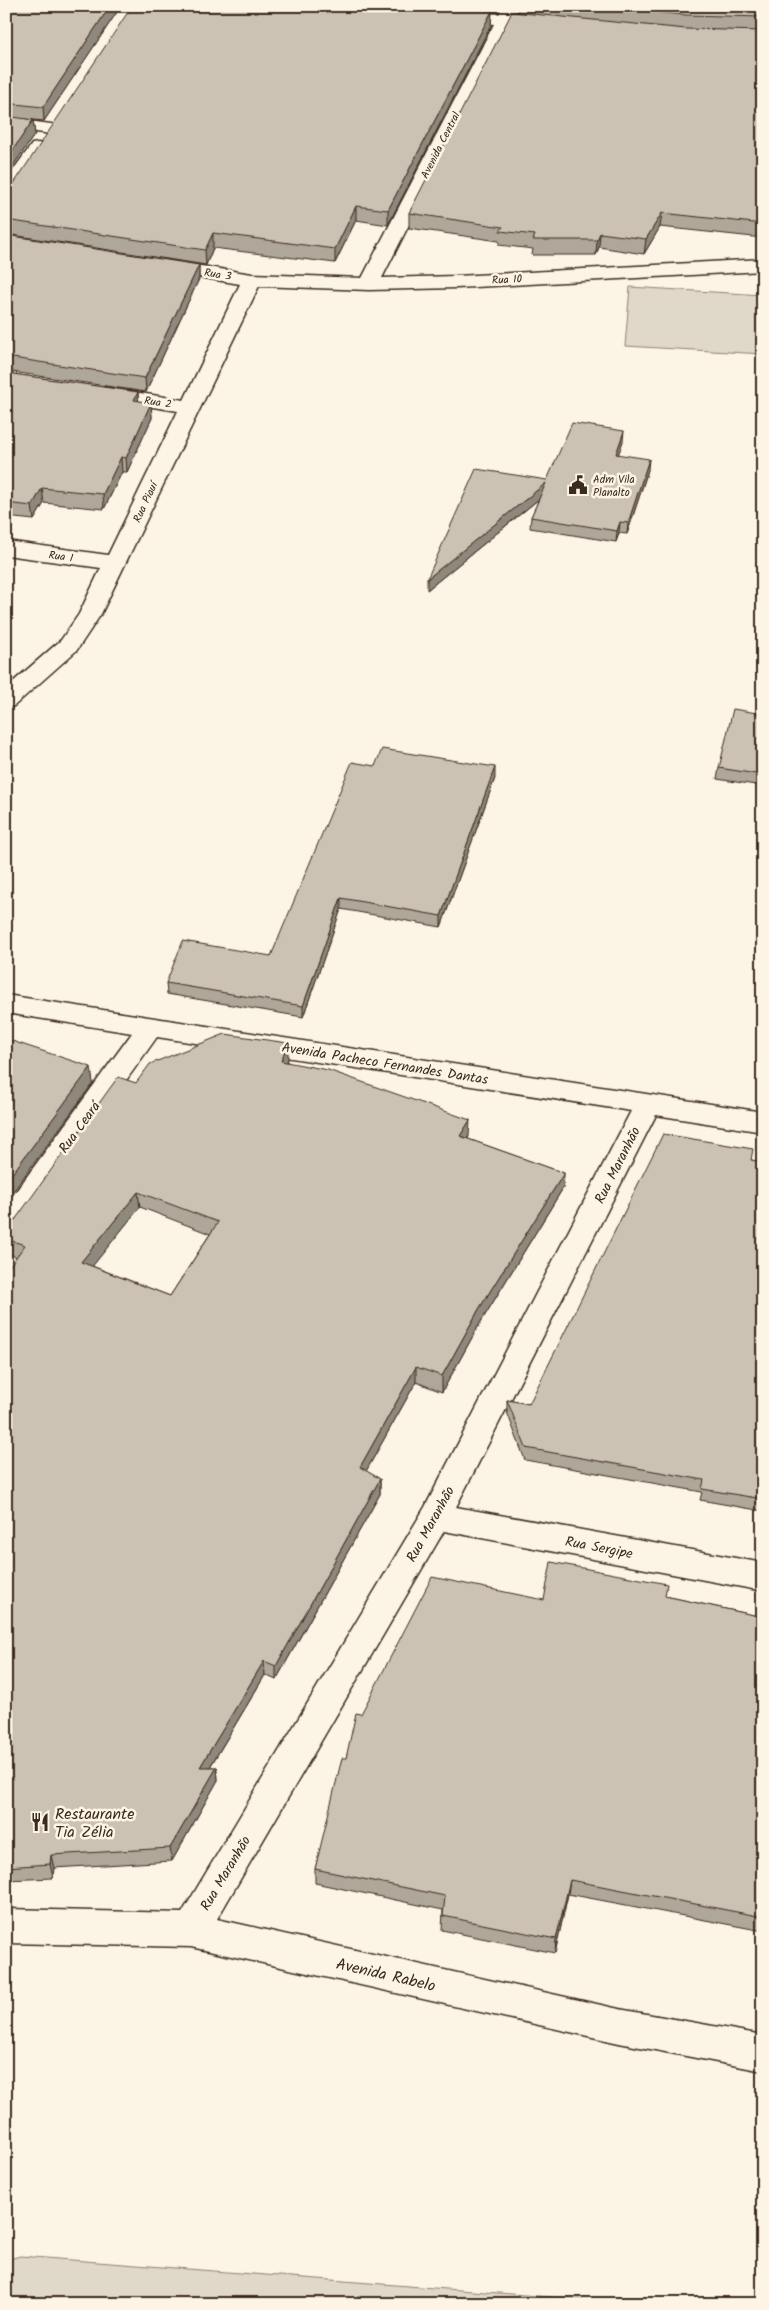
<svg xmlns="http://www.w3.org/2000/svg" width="769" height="2310" viewBox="0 0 769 2310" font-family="Kalam,sans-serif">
<rect width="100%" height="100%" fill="#fcf5e5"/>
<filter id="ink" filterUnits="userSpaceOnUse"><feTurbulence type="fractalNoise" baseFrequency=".02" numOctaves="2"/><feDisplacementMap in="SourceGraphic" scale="10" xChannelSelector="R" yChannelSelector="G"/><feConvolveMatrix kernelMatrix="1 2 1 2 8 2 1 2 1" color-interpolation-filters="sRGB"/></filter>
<g filter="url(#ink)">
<path fill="#e0d8c8" stroke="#8e8173" d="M 630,287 L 763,295 L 763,354 L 625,346 Z
M 20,2256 L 641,2304 L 6,2304 L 6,2260 Z"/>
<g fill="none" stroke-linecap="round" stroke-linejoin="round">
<g stroke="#3b2a1e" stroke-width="3">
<path id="minor" d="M 502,6 L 519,6 L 515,15 L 550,19 L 552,23 L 550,27 L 510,25 L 382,278 L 457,276 L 763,259 L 763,271 L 457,288 L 369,290 L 259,286 L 101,614 L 77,650 L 14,706 L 6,708 L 6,688 L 61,640 L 79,614 L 101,568 L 6,555 L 6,541 L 108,555 L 178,411 L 102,399 L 95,397 L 92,393 L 95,389 L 102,387 L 184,400 L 240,284 L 156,270 L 153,266 L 156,262 L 163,260 L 252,274 L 362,278 L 494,24 L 455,20 L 449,19 L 447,15 L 449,11 L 455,10 L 499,14 Z
M 6,118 L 51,124 L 57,125 L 60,129 L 57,133 L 51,134 L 6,128 Z
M 38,143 L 44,144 L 47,148 L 13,198 L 6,199 L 6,180 L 32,144 Z
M 6,995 L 763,1112 L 763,1132 L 656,1115 L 456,1507 L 763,1563 L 763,1591 L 444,1531 L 217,1919 L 619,2009 L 763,2035 L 763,2071 L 619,2043 L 191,1947 L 6,1943 L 6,1909 L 182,1913 L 425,1507 L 631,1111 L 157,1037 L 16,1235 L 6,1238 L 6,1205 L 132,1033 L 6,1013 Z"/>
</g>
<use href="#minor" fill="#fcf5e5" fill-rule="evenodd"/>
</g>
<path fill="#afa79a" stroke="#3b2a1e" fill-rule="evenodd" d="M 6,6 L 121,6 L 44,121 L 23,119 L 33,120 L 35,134 L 6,176 Z
M 448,6 L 501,6 L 498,11 Z
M 518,6 L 763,6 L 763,238 L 660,227 L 644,254 L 599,247 L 596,255 L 532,255 L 533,249 L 499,245 L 499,241 L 409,228 L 409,213 L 518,13 Z
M 492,11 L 491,25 L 388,225 L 356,220 L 335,263 L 213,248 L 206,265 L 6,234 L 6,186 L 13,185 Z
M 6,235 L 199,265 L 199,279 L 146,392 L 6,371 Z
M 6,373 L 138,392 L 138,401 L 151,403 L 152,418 L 127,472 L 122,472 L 104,509 L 44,503 L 34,520 L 6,517 Z
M 623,441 L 618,454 L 648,470 L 627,534 L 619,533 L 616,542 L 530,528 L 531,517 L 539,499 L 427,590 L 547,480 Z
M 763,714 L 763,782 L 762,786 L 717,779 L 719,768 Z
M 375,766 L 495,778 L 441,927 L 341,909 L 303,1017 L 167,994 L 166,983 L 271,956 Z
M 288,1059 L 287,1062 L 469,1136 L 468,1139 L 564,1173 L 563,1188 L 479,1325 L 442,1392 L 416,1382 L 366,1471 L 380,1479 L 380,1494 L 276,1680 L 265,1675 L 210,1767 L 217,1767 L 218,1780 L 172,1861 L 54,1868 L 53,1878 L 6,1880 L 6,1271 L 17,1257 L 6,1253 L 6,1223 L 15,1220 L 136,1083 ZM 140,1207 L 210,1234 L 170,1296 L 92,1266 Z
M 751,1160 L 763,1162 L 763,1511 L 700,1500 L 702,1492 L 525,1460 L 507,1412 L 507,1400 L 529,1404 Z
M 665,1596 L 763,1617 L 763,1931 L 568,1894 L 555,1953 L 442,1930 L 443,1910 L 315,1883 L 315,1869 L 346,1758 L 361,1714 L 544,1600 Z"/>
<path fill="#8f887d" stroke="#3b2a1e" d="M 110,6 L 121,6 L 44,121 L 43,107 Z
M 492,11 L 491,25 L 388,225 L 388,210 Z
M 33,120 L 35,134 L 6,176 L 6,160 Z
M 356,206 L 356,220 L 335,263 L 335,249 Z
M 662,213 L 660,227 L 644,254 L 646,239 Z
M 213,233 L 213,248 L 206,265 L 205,250 Z
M 600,233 L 599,247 L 596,255 L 597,240 Z
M 199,265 L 199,279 L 146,392 L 145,378 Z
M 138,392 L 139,407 L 134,400 Z
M 151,403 L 152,418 L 127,472 L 126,458 Z
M 624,431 L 623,441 L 615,465 L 616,454 Z
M 121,457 L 122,472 L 104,509 L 103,494 Z
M 649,459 L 648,470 L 627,534 L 628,523 Z
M 546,483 L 545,494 L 427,590 L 427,579 Z
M 42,488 L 44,503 L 34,520 L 32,506 Z
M 620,522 L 619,533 L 616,542 L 617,531 Z
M 495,767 L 495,778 L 441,927 L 441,916 Z
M 341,898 L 341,909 L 303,1017 L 303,1006 Z
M 288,1043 L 288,1059 L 282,1078 L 281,1061 Z
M 91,1067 L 93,1083 L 6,1201 L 6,1182 Z
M 470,1120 L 469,1136 L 460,1152 L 460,1136 Z
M 564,1173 L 563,1188 L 479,1325 L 442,1392 L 442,1376 L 479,1309 Z
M 138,1192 L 140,1207 L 83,1278 L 81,1262 Z
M 416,1367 L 416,1382 L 360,1482 L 360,1467 Z
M 380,1479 L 380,1494 L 276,1680 L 276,1666 Z
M 264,1661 L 265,1675 L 202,1780 L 200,1767 Z
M 217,1767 L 218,1780 L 172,1861 L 170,1848 Z
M 51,1855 L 54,1868 L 53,1878 L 50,1864 Z
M 570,1880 L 568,1894 L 555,1953 L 556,1939 Z"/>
<path fill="#ccc2b3" stroke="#3b2a1e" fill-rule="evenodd" d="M 6,6 L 110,6 L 43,107 L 6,103 Z
M 132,6 L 443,6 L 492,11 L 388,210 L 356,206 L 335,249 L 213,233 L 205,250 L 6,220 L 6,186 L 13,185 Z
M 588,6 L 763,6 L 763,17 L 686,15 Z
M 512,12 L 686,29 L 763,31 L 763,224 L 662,213 L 646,239 L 600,233 L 597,240 L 533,240 L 535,235 L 500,231 L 503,227 L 409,213 Z
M 6,116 L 33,120 L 6,160 Z
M 6,235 L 199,265 L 145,378 L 6,357 Z
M 6,373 L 138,392 L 134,400 L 151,403 L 126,458 L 121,457 L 103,494 L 42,488 L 32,506 L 6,503 Z
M 572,423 L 624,431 L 616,454 L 649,459 L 628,523 L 620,522 L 617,531 L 531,517 L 546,483 L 427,579 L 476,469 L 547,480 Z
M 733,709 L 763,714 L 763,775 L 719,768 Z
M 382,749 L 495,767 L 441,916 L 341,898 L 303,1006 L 166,983 L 183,941 L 271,956 L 352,762 L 375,766 Z
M 225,1034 L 288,1043 L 281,1061 L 328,1070 L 470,1120 L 460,1136 L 564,1173 L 479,1309 L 442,1376 L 416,1367 L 360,1467 L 380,1479 L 276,1666 L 264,1661 L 200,1767 L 217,1767 L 170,1848 L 51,1855 L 50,1864 L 6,1867 L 6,1271 L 25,1245 L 6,1239 L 6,1223 L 15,1220 L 118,1077 L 136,1083 L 150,1064 ZM 138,1192 L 218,1222 L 170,1296 L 81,1262 Z
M 6,1039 L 91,1067 L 6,1182 Z
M 663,1134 L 753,1149 L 751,1160 L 763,1162 L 763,1499 L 702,1489 L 704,1480 L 526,1448 L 507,1400 L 529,1404 Z
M 551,1562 L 667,1584 L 665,1596 L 763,1617 L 763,1917 L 570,1880 L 556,1939 L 443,1916 L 445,1896 L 315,1869 L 342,1758 L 346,1758 L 356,1713 L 361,1714 L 432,1577 L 544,1600 Z"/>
</g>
<defs>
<g id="civic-bare" transform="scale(1.5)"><path d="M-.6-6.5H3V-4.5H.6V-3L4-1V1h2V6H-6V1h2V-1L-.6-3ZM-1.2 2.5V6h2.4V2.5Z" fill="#3b2a1e" stroke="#fcf5e5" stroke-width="2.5" paint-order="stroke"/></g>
<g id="restaurant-bare" transform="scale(1.5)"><path d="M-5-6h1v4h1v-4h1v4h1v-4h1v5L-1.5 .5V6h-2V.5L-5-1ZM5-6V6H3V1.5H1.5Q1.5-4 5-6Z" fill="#3b2a1e" stroke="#fcf5e5" stroke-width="2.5" paint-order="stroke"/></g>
</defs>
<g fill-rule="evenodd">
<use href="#civic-bare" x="578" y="485"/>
<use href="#restaurant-bare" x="40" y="1822"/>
</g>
<g text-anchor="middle" stroke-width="5" stroke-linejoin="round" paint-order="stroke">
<g font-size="11" fill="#3b2a1e" stroke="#fcf5e5">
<text transform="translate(440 145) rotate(-63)" y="4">Avenida Central</text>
<text transform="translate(218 274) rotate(9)" y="4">Rua 3</text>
<text transform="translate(507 279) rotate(-3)" y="4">Rua 10</text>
<text transform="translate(158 402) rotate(9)" y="4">Rua 2</text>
<text transform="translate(145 502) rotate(-65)" y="4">Rua Piauí</text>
<text transform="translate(61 556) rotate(8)" y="4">Rua 1</text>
</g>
<g font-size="11" fill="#3b2a1e" stroke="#fcf5e5" text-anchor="start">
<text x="593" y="483">Adm Vila<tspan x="593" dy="13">Planalto</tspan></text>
</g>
<g font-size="14" fill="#3b2a1e" stroke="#fcf5e5">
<text transform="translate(385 1063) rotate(9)" y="5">Avenida Pacheco Fernandes Dantas</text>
<text transform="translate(79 1127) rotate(-54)" y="5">Rua Ceará</text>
<text transform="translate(617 1165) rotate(-63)" y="5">Rua Maranhão</text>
<text transform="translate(430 1524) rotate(-61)" y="5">Rua Maranhão</text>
<text transform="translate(599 1547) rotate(11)" y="5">Rua Sergipe</text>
<text transform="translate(225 1873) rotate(-59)" y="5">Rua Maranhão</text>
</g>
<g font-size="16" fill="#3b2a1e" stroke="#fcf5e5" text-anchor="start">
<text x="55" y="1819">Restaurante<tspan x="55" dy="18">Tia Zélia</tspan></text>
</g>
<g font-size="16" fill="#3b2a1e" stroke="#fcf5e5">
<text transform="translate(386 1974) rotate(13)" y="6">Avenida Rabelo</text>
</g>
</g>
<rect width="769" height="2310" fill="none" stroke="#fcf5e5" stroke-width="25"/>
<rect x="12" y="12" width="744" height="2285" fill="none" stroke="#3b2a1e" stroke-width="2" filter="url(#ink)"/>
</svg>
